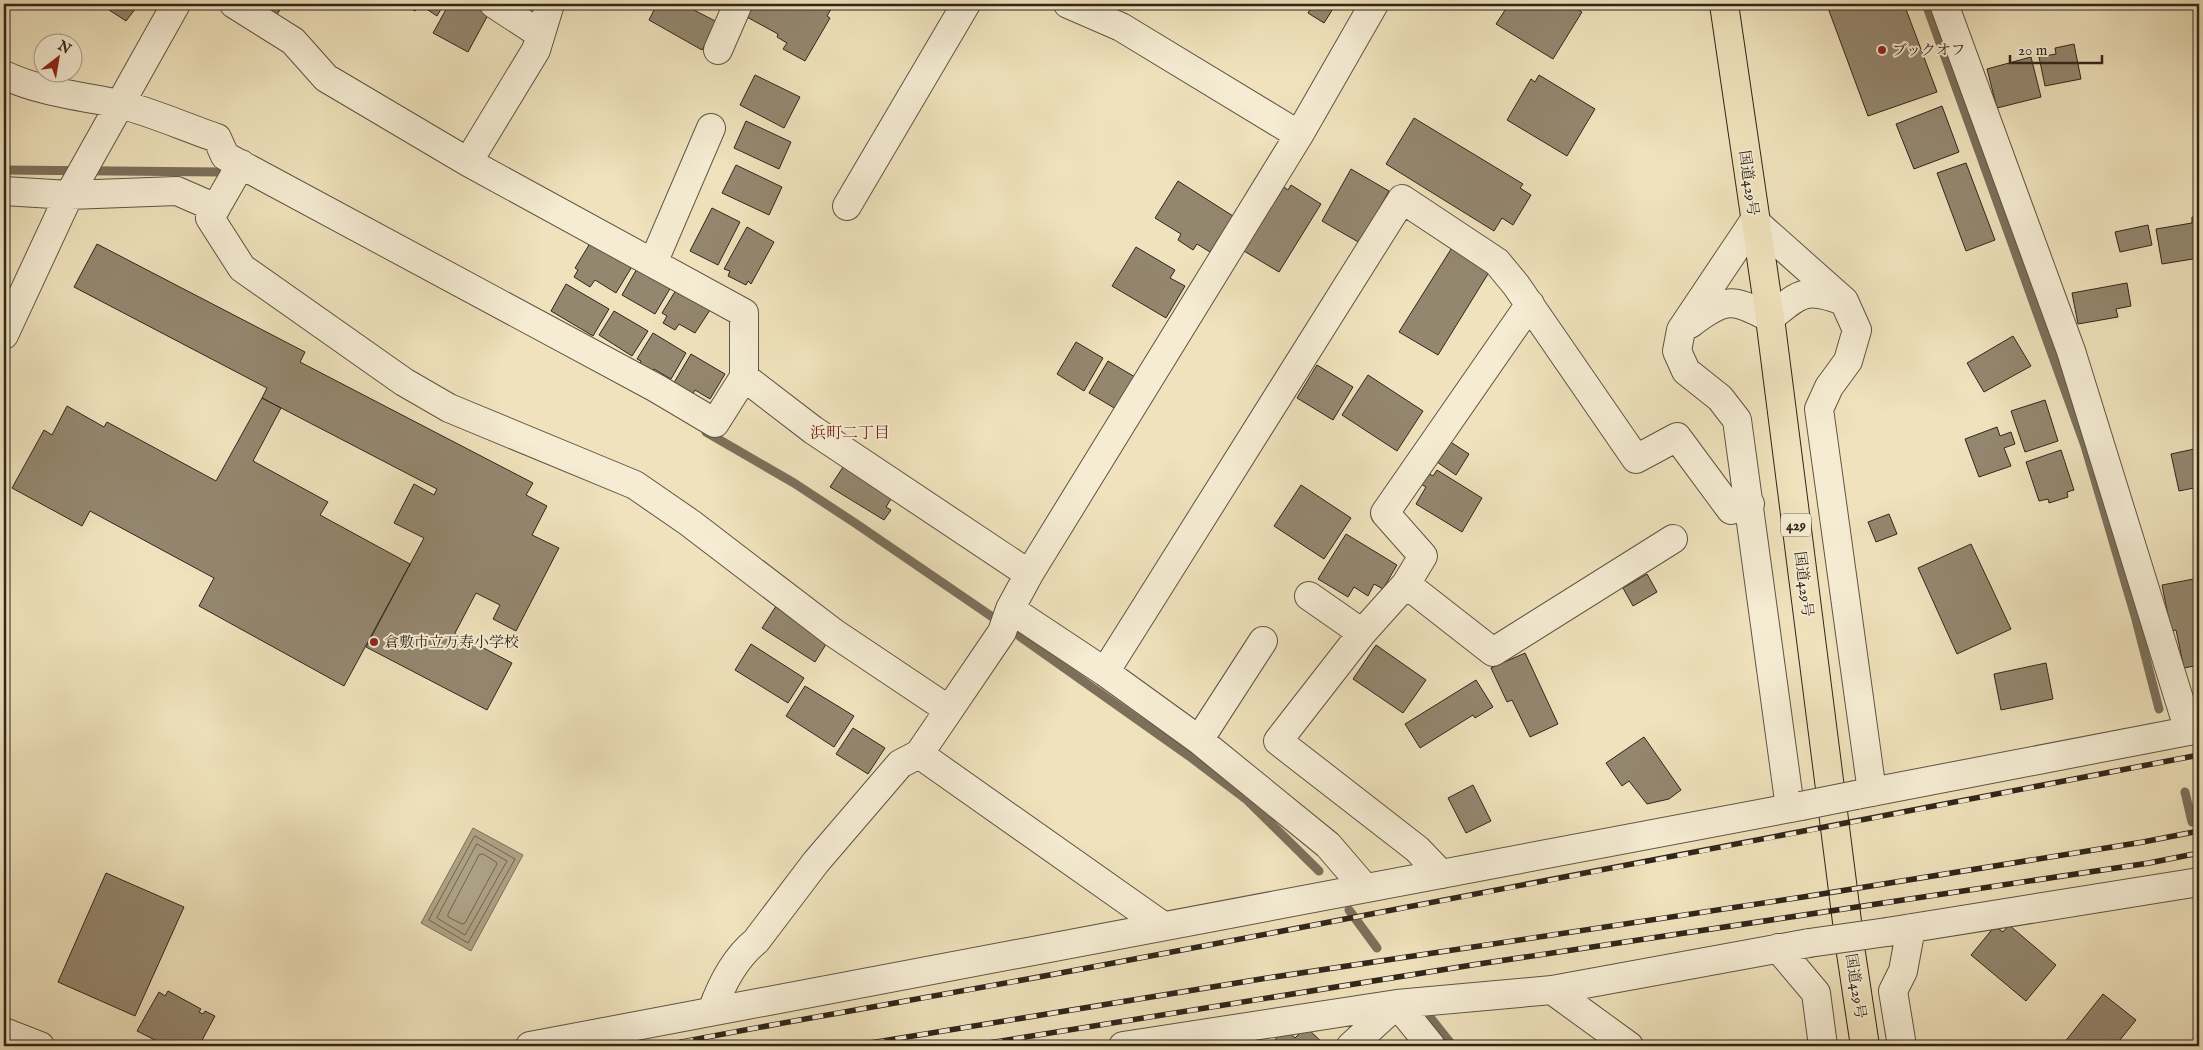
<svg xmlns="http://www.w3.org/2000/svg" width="2203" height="1050" viewBox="0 0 2203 1050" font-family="'IM FELL English','Noto Serif JP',serif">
<rect width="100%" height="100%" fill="#efe2bc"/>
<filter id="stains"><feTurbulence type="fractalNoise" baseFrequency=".004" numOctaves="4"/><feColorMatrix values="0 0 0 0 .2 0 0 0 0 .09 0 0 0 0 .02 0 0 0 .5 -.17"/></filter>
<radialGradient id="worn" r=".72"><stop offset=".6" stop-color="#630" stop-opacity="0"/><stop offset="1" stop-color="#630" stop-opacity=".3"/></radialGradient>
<path fill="#aea285" stroke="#7c705b" d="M 473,828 L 523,855 L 471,951 L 421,923 Z"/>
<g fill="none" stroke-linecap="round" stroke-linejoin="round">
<path stroke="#706450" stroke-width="1" d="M 475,836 L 515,859 L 468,943 L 429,920 Z
M 477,844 L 507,861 L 465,935 L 437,918 Z
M 483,854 L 496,862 L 497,864 L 465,923 L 462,924 L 448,917 L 448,914 L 479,855 Z"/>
<path stroke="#7c705b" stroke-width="9" d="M 1926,4 L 2085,446 L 2135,616 L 2159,709
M 4,170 L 221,172 L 231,175
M 706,432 L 794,483 L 855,523 L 991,616 L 1189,756 L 1247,800 L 1319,871
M 2185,792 L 2192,822
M 1349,910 L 1377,948
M 1429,1016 L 1453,1046"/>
</g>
<path fill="#94876f" stroke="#31251b" d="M 105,4 L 139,4 L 126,21 L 103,6 Z
M 251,4 L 283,4 L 274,20 Z
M 404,4 L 444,4 L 437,16 L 419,4 L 415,11 Z
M 449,4 L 472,4 L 489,13 L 468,52 L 433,33 Z
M 657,4 L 698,4 L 694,10 L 717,22 L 702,50 L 649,20 Z
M 752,4 L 834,4 L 827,16 L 830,18 L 805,61 L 783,49 L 787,43 L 777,37 L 778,34 L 745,16 Z
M 1308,4 L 1336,4 L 1324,23 L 1308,13 L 1312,6 Z
M 1509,4 L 1568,4 L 1582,12 L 1553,59 L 1496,24 Z
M 1836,4 L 1904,4 L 1937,92 L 1868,116 L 1828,8 Z
M 2074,44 L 2081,79 L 2045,86 L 2039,57 L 2056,54 L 2055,48 Z
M 2031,57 L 2041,97 L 1997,108 L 1987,69 Z
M 755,75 L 800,97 L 784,128 L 740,105 Z
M 1539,75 L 1595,109 L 1567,156 L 1507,120 L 1531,79 L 1535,82 Z
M 1942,106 L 1959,152 L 1914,169 L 1896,124 Z
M 1414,118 L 1523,184 L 1520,188 L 1531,195 L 1513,225 L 1502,218 L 1494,231 L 1386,164 Z
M 746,121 L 791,142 L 779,169 L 734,148 Z
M 1966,163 L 1995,240 L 1966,251 L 1937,173 Z
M 736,165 L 782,187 L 769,215 L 722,193 Z
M 1351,169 L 1389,191 L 1360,243 L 1322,221 Z
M 1178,181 L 1233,216 L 1210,252 L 1197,244 L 1193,250 L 1178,240 L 1181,234 L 1155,218 Z
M 1291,185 L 1321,204 L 1279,272 L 1244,251 L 1284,187 L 1288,190 Z
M 712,208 L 740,222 L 718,265 L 690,251 Z
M 2199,216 L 2199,258 L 2162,264 L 2156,229 L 2192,223 L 2192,217 Z
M 2148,225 L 2152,245 L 2120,252 L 2115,232 Z
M 747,227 L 774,242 L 751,284 L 748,281 L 746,285 L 728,276 L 730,271 L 724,269 Z
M 592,240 L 633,265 L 616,293 L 595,280 L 590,287 L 574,277 L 578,270 L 575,268 Z
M 97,244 L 305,352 L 300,362 L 533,483 L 526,495 L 547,506 L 532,535 L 559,548 L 516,631 L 493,619 L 500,605 L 476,593 L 455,633 L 512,663 L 487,710 L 366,647 L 424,538 L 394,523 L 414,484 L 434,495 L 437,489 L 262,398 L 267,388 L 74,287 Z
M 1453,246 L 1491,269 L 1438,355 L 1399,332 Z
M 1136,247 L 1175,270 L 1170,278 L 1185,286 L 1166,318 L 1112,286 Z
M 638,267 L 671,287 L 655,314 L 622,295 Z
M 2127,283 L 2131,306 L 2116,309 L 2118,317 L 2078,324 L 2072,293 Z
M 566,284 L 609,309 L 593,336 L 551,311 Z
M 676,290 L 710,310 L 695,333 L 679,324 L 675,330 L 663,323 L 667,316 L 662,313 Z
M 614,311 L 648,331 L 632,356 L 599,335 Z
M 653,333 L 686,353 L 671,379 L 654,369 L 650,375 L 638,368 L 641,361 L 637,359 Z
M 2013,336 L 2031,366 L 1984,392 L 1967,363 Z
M 1076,342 L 1103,358 L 1084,391 L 1057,374 Z
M 691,354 L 725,374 L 710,399 L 695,390 L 691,397 L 672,386 Z
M 1108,361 L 1135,377 L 1116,409 L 1089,393 Z
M 1317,365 L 1353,387 L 1333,420 L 1297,398 Z
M 1368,375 L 1423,411 L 1397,451 L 1342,415 Z
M 262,398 L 281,408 L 253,461 L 328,502 L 320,515 L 410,564 L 344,686 L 199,606 L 214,578 L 90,511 L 82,526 L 12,488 L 44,430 L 52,435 L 67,406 L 104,427 L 107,422 L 216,481 Z
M 2045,400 L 2058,441 L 2025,452 L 2011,411 Z
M 1997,427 L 2000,436 L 2011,432 L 2015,444 L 2004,448 L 2011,466 L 1979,477 L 1965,439 Z
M 1449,441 L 1469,454 L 1456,475 L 1437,462 Z
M 2199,448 L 2199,487 L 2179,491 L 2171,454 Z
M 2061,450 L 2074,490 L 2067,492 L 2068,497 L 2049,503 L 2048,499 L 2039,501 L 2026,462 Z
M 845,464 L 894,494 L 886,507 L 891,510 L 884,520 L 830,487 Z
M 1437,470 L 1482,498 L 1462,532 L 1416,504 L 1426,487 L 1419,483 L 1426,472 L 1433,476 Z
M 1301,485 L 1351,518 L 1324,559 L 1274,526 Z
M 1889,514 L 1897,534 L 1876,542 L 1868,522 Z
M 1346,534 L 1397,565 L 1383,589 L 1374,584 L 1368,596 L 1354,587 L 1348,597 L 1318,579 Z
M 1971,544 L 2011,629 L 1957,654 L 1918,568 Z
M 1647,574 L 1657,592 L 1633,606 L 1623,588 Z
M 2199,578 L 2199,665 L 2184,668 L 2176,630 L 2171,631 L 2162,585 Z
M 778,603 L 831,636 L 815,662 L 762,628 Z
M 751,644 L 804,678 L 788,703 L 735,670 Z
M 1376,645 L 1426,680 L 1403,713 L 1353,679 Z
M 1525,653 L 1558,724 L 1530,737 L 1512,700 L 1507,702 L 1491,668 Z
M 2046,663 L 2053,699 L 2001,710 L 1994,674 Z
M 1476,680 L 1493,707 L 1475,718 L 1473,715 L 1420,748 L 1405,724 Z
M 805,686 L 854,716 L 834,747 L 786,716 Z
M 853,728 L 885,748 L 868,774 L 836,754 Z
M 1644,737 L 1681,790 L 1669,799 L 1647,804 L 1629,781 L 1622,786 L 1606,763 Z
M 1473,785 L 1491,821 L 1466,833 L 1448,798 Z
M 106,873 L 184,907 L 135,1016 L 58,982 Z
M 2009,925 L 2056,965 L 2026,1001 L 1971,955 L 1995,926 L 2003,932 Z
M 168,991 L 201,1009 L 199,1012 L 203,1014 L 205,1011 L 215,1016 L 200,1044 L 193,1040 L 189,1046 L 157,1046 L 159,1042 L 137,1031 L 159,992 L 165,996 Z
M 2103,994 L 2136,1020 L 2115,1046 L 2068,1046 L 2064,1043 Z
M 1306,1027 L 1326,1046 L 1269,1046 L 1285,1029 L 1295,1038 Z"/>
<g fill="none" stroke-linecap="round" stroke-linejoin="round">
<g stroke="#605443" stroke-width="30">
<path id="minor" d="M 234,4 L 293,41 L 326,78 L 468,162 L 744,313 L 744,377 L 813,430 L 1029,574
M 494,4 L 540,34
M 1944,4 L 2071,351 L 2189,731
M 718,50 L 738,4
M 4,75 C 40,92 80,96 119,104 C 149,111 187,128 217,138 L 225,156 L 656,388 L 715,423 L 744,377
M 1299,135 L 1374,4
M 468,162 L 536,50 L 550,4
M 241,164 L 210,218 L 242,268 L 404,382 L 449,408 L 635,485 L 690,523 L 834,633 L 949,710
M 4,191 L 69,195 L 177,191 L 216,208
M 847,206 L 966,4
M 653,263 L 711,128
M 1690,324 C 1725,297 1732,298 1770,318 C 1799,294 1805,286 1843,301
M 4,335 L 69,195 L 176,4
M 1406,584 L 1423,556 L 1385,513 L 1530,304
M 1309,596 L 1362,633
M 1010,609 L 1105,672 L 1199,740 L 1328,845 L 1365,888
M 1105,672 L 1402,199 L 1497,262 L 1516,285 L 1636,459 L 1677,437 L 1731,510 L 1750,504
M 1199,740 L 1263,641
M 919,754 L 1163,926
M 1790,808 L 1737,420 L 1720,398 L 1686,371 L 1677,351 L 1681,330 L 1754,221 L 1844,301 L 1857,330 L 1848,361 L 1829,387 L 1819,409 L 1872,792
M 1441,874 L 1417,849 L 1278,741 L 1362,633 L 1406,584 L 1493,652 L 1673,539
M 1887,932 L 2199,882
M 1778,948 L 1816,993 L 1823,1046
M 1552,990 L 1629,1046
M 1397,1004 L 1431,1046
M 712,1011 C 721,985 734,959 756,941 L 816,862 L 900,764 L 919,754 L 949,710 L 1002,632 L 1010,609 L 1029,574 L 1299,135 L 1121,27 L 1068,4
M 4,1032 L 40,1046
M 1123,1046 L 1397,1004 L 1552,990 L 1809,943
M 1351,1046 L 1397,1004
M 1902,1046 L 1893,991 L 1903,971 L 1911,928"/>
</g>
<g stroke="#605443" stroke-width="30">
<path id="tertiary" d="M 1856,795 L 2199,729
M 530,1046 L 1801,806"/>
</g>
<g stroke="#31251b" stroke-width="30">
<path id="trunk" d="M 1724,4 L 1770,318 L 1851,953 L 1865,1046"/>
</g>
<use href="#minor" stroke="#f5ecd3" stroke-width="28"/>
<use href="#tertiary" stroke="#f5ecd3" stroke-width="28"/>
<use href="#trunk" stroke="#efe2bc" stroke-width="28"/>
<g stroke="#31251b" stroke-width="5.5">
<path id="rail" d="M 661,1046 C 803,1018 945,995 1087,968 C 1458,898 1829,827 2199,755
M 852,1046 L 1261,979 L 1803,897 L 2143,842 L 2199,831
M 970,1046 L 1472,965 L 2149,863 L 2199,853"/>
</g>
<use href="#rail" stroke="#f5ecd3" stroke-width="4" stroke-dasharray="11" stroke-linecap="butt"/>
<g stroke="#605443" stroke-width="30" stroke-linecap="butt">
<path id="minor-bridge" d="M 1809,943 L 1887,932"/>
</g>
<g stroke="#605443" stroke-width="30" stroke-linecap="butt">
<path id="tertiary-bridge" d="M 1801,806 L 1856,795"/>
</g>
<use href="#minor-bridge" stroke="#f5ecd3" stroke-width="28"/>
<use href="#tertiary-bridge" stroke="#f5ecd3" stroke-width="28"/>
</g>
<g fill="#8f2418" stroke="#f5ecd3" stroke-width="2">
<circle cx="1882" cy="50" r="5"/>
<circle cx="374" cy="642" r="5"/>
</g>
<g text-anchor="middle" stroke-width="4" stroke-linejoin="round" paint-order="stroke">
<rect fill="#f5ecd3" stroke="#6c6152" stroke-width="1" x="1781" y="513.5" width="30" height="23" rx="4"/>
<g font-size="14" font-weight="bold" fill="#31251b">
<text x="1796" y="530">429</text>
</g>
<g font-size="15" fill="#31251b" stroke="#f5ecd3" text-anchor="start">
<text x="1892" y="55">ブックオフ</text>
<text x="384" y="647">倉敷市立万寿小学校</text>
</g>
<g font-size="15" fill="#31251b" stroke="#f5ecd3">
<text transform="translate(1749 183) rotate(82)" y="5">国道429号</text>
<text transform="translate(1804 584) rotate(83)" y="5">国道429号</text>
<text transform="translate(1856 986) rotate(81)" y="5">国道429号</text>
</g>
<g font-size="16" fill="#7a1f14" stroke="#f5ecd3">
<text x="850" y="438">浜町二丁目</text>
</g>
</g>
<rect width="2203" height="1050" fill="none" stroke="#efe2bc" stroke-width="20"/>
<rect x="5" y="5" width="2193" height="1040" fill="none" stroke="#31251b" stroke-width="2.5"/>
<rect x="10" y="10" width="2183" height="1030" fill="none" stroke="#31251b"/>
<g transform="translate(58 58) rotate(31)"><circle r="24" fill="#f5ecd3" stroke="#a79c89"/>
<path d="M0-4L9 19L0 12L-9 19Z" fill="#8f2418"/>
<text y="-8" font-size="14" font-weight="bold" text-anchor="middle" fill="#31251b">N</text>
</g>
<path d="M2010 55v8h92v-8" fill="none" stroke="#31251b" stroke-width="2.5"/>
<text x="2018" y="55" font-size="15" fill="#31251b" stroke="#f5ecd3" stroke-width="4" paint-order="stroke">20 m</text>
<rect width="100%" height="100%" filter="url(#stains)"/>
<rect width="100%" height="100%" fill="url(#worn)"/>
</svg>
